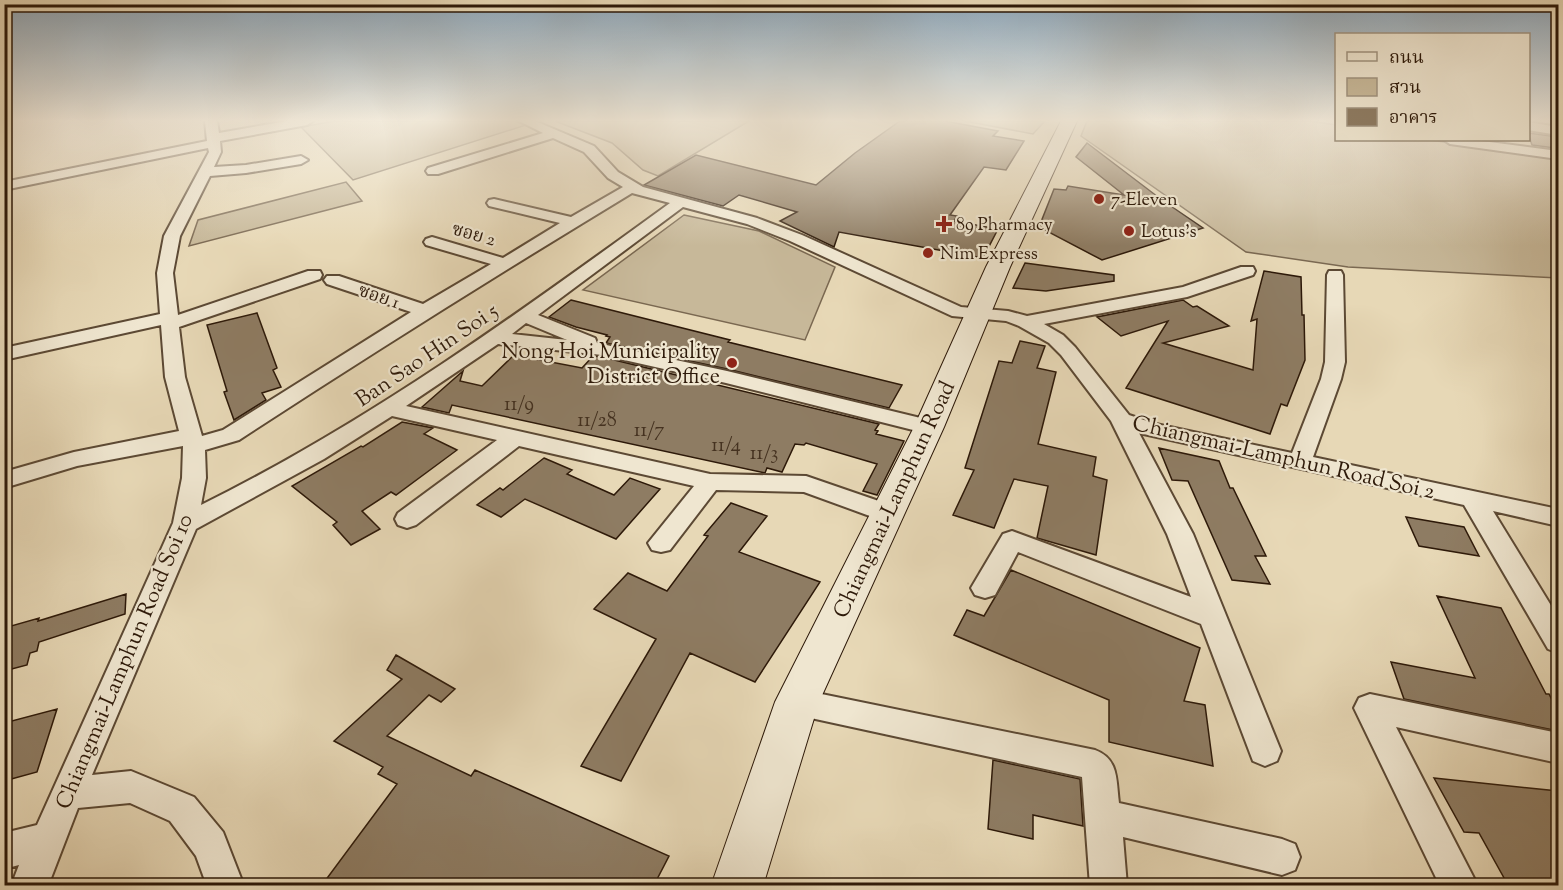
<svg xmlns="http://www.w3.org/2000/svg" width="1563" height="890" viewBox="0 0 1563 890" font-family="'Sorts Mill Goudy','Noto Serif Thai',serif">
<rect width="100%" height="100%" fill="#e7d8b6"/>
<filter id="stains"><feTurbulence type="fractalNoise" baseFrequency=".00333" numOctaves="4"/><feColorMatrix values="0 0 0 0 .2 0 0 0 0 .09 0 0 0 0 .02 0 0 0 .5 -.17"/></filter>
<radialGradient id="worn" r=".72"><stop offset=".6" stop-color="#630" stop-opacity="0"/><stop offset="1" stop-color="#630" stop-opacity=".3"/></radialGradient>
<path fill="#c7b899" stroke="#7a6851" stroke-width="1.5" d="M 335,121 L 515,121 L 526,125 L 353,180 L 301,127 Z
M 555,121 L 749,121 L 658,176 L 643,170 L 612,143 Z
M 965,121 L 1045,121 L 1033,134 Z
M 1087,121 L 1310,121 L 1336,125 L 1336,140 L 1430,140 L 1558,159 L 1558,278 L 1348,267 L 1246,252 L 1081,136 Z
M 346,182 L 362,201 L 189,246 L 198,220 Z
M 684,215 L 759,231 L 835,267 L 805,340 L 583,290 Z"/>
<path fill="#8e7c63" stroke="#2d1909" stroke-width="1.5" d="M 900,121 L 945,121 L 998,131 L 993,136 L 1024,141 L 1006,170 L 984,167 L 950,215 L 957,216 L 954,221 L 998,229 L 983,258 L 839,232 L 834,247 L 780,221 L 797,212 L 739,195 L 723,206 L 644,185 L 696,155 L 816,185 L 855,153 Z
M 1528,133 L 1551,136 L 1555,148 L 1532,145 Z
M 1087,143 L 1162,200 L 1203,228 L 1102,260 L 1039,227 L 1054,189 L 1066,190 L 1068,186 L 1124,195 L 1076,157 Z
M 1025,263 L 1114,275 L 1114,281 L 1046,291 L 1013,288 Z
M 1264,271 L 1301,277 L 1302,315 L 1304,315 L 1305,360 L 1287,406 L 1281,404 L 1270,434 L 1126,388 L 1168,321 L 1121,336 L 1097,317 L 1183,300 L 1193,307 L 1197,306 L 1229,326 L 1163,343 L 1253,370 L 1257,319 L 1251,321 Z
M 571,300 L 730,340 L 728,342 L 902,385 L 889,408 L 727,369 L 606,343 L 610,337 L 606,336 L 607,335 L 576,327 L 549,317 Z
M 257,313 L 277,368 L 273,370 L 281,387 L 262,393 L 266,400 L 234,420 L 224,392 L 227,391 L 207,325 Z
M 1020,341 L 1045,346 L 1037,368 L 1056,372 L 1038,444 L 1096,457 L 1093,476 L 1107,480 L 1096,555 L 1037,538 L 1048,486 L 1014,479 L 994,528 L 953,515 L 974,470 L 965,468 L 999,361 L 1012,363 Z
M 514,355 L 582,368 L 593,356 L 602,357 L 879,424 L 875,430 L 878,431 L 876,434 L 904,441 L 877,495 L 863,491 L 877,464 L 806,443 L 804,445 L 795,444 L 782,472 L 767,468 L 765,473 L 452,405 L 449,413 L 422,407 L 463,371 L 460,381 L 482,386 Z
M 402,422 L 433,428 L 424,434 L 457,450 L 396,495 L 391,492 L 362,511 L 380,529 L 351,545 L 333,525 L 337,522 L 292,486 L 361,446 L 363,447 Z
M 1159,448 L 1219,461 L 1230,488 L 1233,488 L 1266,556 L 1255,556 L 1270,584 L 1232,580 L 1188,481 L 1172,480 Z
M 544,458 L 572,470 L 567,474 L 614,495 L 630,478 L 660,489 L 616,539 L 525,499 L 501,517 L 477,505 L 500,488 L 503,490 Z
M 731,503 L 767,516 L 739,552 L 820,582 L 755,682 L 690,653 L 621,781 L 581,766 L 656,639 L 594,609 L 628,573 L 667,591 L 708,536 L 704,535 Z
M 1406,517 L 1464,527 L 1479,556 L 1419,546 Z
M 1011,570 L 1200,648 L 1184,701 L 1205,705 L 1213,766 L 1109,742 L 1109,700 L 954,635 L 967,610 L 984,616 Z
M 126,594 L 125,614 L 39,642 L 37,651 L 30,653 L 27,665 L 4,671 L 4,628 L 39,618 L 38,621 Z
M 1437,596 L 1501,608 L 1546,694 L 1549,694 L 1558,712 L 1558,731 L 1404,699 L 1391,662 L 1475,678 Z
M 396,655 L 455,689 L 441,702 L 429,695 L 387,736 L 471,776 L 475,770 L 669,856 L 654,885 L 322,885 L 397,784 L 378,774 L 383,767 L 334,741 L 402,679 L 387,670 Z
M 57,709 L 37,772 L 4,781 L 4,723 Z
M 993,760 L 1080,779 L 1083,826 L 1033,815 L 1033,839 L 988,829 Z
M 1434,778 L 1558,791 L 1558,885 L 1508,885 L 1479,833 L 1464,832 Z"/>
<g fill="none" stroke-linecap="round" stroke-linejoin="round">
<g stroke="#5c4934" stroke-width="4">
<path id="minor" d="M 205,121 L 217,121 L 219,133 L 287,121 L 313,121 L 307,125 L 220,141 L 221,152 L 214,167 L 246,165 L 301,156 L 308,160 L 301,164 L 246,173 L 210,176 L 180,236 L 173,273 L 178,315 L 308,271 L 320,271 L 322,275 L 320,279 L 179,327 L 185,377 L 202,436 L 223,430 L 411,312 L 327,284 L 324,280 L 327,276 L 339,276 L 423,304 L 491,264 L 426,245 L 424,242 L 426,239 L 432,237 L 503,258 L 560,223 L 489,206 L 487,203 L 489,200 L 494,199 L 571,217 L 623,187 L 608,178 L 584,152 L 553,138 L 438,174 L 428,174 L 426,171 L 428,168 L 543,133 L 519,121 L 535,121 L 594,146 L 618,172 L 643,187 L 757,218 L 802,235 L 961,307 L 1008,311 L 1027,316 L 1183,287 L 1241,267 L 1253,267 L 1255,271 L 1253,275 L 1187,297 L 1044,324 L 1063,335 L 1075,347 L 1129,415 L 1156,424 L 1292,453 L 1321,379 L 1325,362 L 1327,275 L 1329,271 L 1341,271 L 1343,275 L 1345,362 L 1341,379 L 1313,457 L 1558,509 L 1558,526 L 1493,511 L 1558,617 L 1558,653 L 1548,649 L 1464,505 L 1139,433 L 1193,534 L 1281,751 L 1277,761 L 1265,766 L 1253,761 L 1201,624 L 1018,552 L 995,595 L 985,598 L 975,595 L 971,588 L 1003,534 L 1012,531 L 1191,597 L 1167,534 L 1111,421 L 1061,355 L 1049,343 L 1019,326 L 1006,321 L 952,316 L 790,241 L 747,224 L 683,207 L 538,315 L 595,338 L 597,343 L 727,371 L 937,422 L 940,427 L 937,432 L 929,434 L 726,383 L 602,355 L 498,344 L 406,406 L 710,474 L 806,476 L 896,507 L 899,513 L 896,519 L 887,522 L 878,519 L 804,492 L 716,490 L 670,550 L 661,552 L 652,550 L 648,543 L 694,486 L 519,446 L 416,525 L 407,528 L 398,525 L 395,519 L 398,513 L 497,440 L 392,416 L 324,459 L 196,529 L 92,775 L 131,771 L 194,797 L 223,832 L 244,886 L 207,886 L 196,856 L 170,821 L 130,803 L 78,808 L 48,886 L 11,886 L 19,865 L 4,869 L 4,833 L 37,825 L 173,523 L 182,478 L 183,446 L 77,466 L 4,488 L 4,472 L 74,452 L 179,431 L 165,377 L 161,325 L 4,360 L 4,348 L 160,314 L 157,273 L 164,236 L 209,152 L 208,148 L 4,190 L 4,182 L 207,141 ZM 632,193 L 670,203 C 519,313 369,422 201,505 L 206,478 L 205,450 L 239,440 C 369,355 500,273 632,193 ZM 526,323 L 567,340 L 512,334 Z
M 1528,122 L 1558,127 L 1558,135 L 1528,130 Z
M 1444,140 L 1474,140 L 1558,151 L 1558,159 L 1450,144 Z
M 797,689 L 1095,750 C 1119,759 1116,780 1119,803 L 1282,839 L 1295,844 L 1300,857 L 1295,870 L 1282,875 L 1123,837 L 1127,886 L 1090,886 L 1082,777 L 797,715 L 786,711 L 782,702 L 786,693 Z
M 1370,694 L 1558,733 L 1558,763 L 1396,727 L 1478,886 L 1440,886 L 1354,708 L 1359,698 Z"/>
</g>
<g stroke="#2d1909" stroke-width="2">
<path id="secondary" d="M 1061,121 L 1077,121 L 1010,267 L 944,427 L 819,702 L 763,886 L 711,886 L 775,702 L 914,427 L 986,267 Z"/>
</g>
<use href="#minor" fill="#efe6d0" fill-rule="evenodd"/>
<use href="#secondary" fill="#efe6d0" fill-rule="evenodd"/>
</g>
<linearGradient id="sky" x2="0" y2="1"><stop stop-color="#8ea8bc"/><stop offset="0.49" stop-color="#f4edde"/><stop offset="1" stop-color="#f4edde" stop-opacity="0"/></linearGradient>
<rect width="1563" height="246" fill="url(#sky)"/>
<g fill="#8f2418" stroke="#efe6d0" stroke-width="2">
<circle cx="1099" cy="199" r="6"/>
<path d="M941 215h6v6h6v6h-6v6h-6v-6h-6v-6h6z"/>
<circle cx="1129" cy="231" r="6"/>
<circle cx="928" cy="253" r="6"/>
<circle cx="732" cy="363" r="6"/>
</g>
<g text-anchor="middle" stroke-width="4.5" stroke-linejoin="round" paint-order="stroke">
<g font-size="18" fill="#2d1909" stroke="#efe6d0" text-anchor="start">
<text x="1111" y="205">7-Eleven</text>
<text x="956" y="230">89 Pharmacy</text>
<text x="1141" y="237">Lotus's</text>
<text x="940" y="259">Nim Express</text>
</g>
<g font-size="18" fill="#2d1909" stroke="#efe6d0">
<text transform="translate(474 234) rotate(16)" y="6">ซอย 2</text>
<text transform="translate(379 296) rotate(19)" y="6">ซอย 1</text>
</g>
<g font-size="20" fill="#453220">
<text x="519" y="410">11/9</text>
<text x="597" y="426">11/28</text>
<text x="649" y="436">11/7</text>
<text x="726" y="451">11/4</text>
<text x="764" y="459">11/3</text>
</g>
<g font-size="22" fill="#2d1909" stroke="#efe6d0" text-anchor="end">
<text x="720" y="358">Nong Hoi Municipality<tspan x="720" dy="25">District Office</tspan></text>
</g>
<g font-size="22" fill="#2d1909" stroke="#efe6d0">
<text transform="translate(426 354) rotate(-34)" y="8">Ban Sao Hin Soi 5</text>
<text transform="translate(1284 456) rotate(13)" y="8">Chiangmai-Lamphun Road Soi 2</text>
<text transform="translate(893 499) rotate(-65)" y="8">Chiangmai-Lamphun Road</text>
<text transform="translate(123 661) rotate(-67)" y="8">Chiangmai-Lamphun Road Soi 10</text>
</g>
</g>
<rect width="1563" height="890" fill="none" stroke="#e7d8b6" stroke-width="24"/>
<rect x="6" y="6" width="1551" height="878" fill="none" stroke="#2d1909" stroke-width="3"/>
<rect x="12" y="12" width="1539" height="866" fill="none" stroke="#2d1909" stroke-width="1.5"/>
<rect x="1335" y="33" width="195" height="108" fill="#efe6d0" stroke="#a19480" stroke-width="1.5"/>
<rect x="1347" y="52" width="30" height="9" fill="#efe6d0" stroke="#a19480" stroke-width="1.5"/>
<text x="1389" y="63" font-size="18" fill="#2d1909">ถนน</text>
<rect x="1347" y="78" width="30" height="18" fill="#c7b899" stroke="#a19480" stroke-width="1.5"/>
<text x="1389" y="93" font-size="18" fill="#2d1909">สวน</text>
<rect x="1347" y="108" width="30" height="18" fill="#8e7c63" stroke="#a19480" stroke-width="1.5"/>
<text x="1389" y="123" font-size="18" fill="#2d1909">อาคาร</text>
<rect width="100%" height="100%" filter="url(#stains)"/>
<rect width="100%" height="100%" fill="url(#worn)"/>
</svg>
